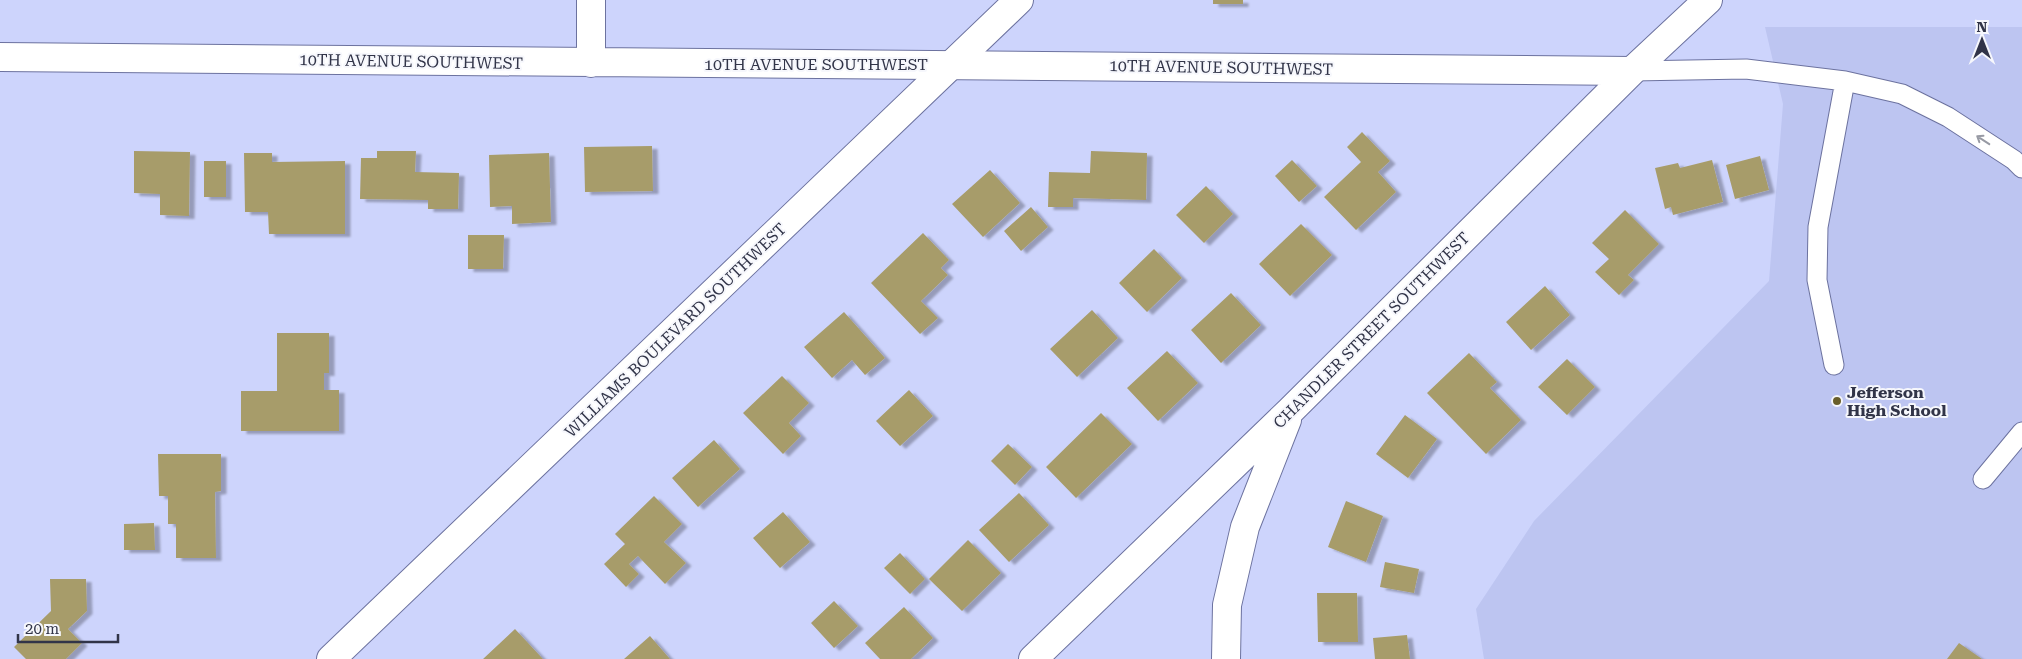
<svg xmlns="http://www.w3.org/2000/svg" width="2022" height="659" viewBox="0 0 2022 659" font-family="'Roboto Serif',serif">
<defs>
<filter id="shadow"><feDropShadow dx="5.5" dy="3" stdDeviation="1" flood-color="#0004"/></filter>
</defs>
<rect width="100%" height="100%" fill="#cdd4fc"/>
<path fill="#bdc5f1" d="M 1765,27 L 2022,27 L 2022,659 L 1484,659 L 1476,609 L 1534,521 L 1769,281 L 1783,104 Z"/>
<path fill="#a79c6a" filter="url(#shadow)" d="M 1213,0 L 1243,0 L 1243,4 L 1213,4 Z
M 1362,132 L 1390,161 L 1378,172 L 1396,192 L 1356,230 L 1324,197 L 1361,162 L 1347,147 Z
M 652,146 L 653,191 L 585,192 L 584,147 Z
M 134,151 L 190,152 L 189,216 L 160,215 L 160,194 L 134,193 Z
M 377,151 L 416,151 L 415,172 L 459,173 L 458,209 L 428,209 L 428,200 L 360,199 L 361,158 L 377,158 Z
M 1091,151 L 1147,153 L 1146,200 L 1073,198 L 1073,207 L 1048,207 L 1049,172 L 1090,173 Z
M 244,153 L 272,153 L 272,162 L 345,161 L 345,234 L 269,234 L 268,212 L 245,212 Z
M 549,153 L 551,222 L 512,224 L 512,206 L 490,207 L 489,155 Z
M 1760,156 L 1769,190 L 1735,199 L 1726,165 Z
M 1292,160 L 1317,186 L 1299,202 L 1275,176 Z
M 1712,160 L 1723,202 L 1673,215 L 1671,207 L 1665,209 L 1655,168 L 1678,163 L 1680,168 Z
M 204,161 L 226,161 L 226,197 L 204,197 Z
M 990,170 L 1020,203 L 983,237 L 952,204 Z
M 1206,186 L 1233,214 L 1204,243 L 1176,215 Z
M 1031,207 L 1048,227 L 1021,251 L 1004,231 Z
M 1625,210 L 1659,244 L 1628,275 L 1634,280 L 1619,295 L 1595,272 L 1609,259 L 1592,243 Z
M 1301,224 L 1332,255 L 1290,296 L 1259,264 Z
M 923,233 L 949,260 L 941,268 L 948,275 L 921,301 L 938,318 L 920,334 L 871,283 Z
M 468,235 L 504,235 L 503,269 L 468,269 Z
M 1154,249 L 1182,278 L 1147,312 L 1119,283 Z
M 1545,286 L 1570,315 L 1531,350 L 1506,322 Z
M 1231,293 L 1261,325 L 1221,363 L 1191,330 Z
M 1092,310 L 1118,338 L 1077,377 L 1050,349 Z
M 844,312 L 885,358 L 865,375 L 852,360 L 832,378 L 804,347 Z
M 277,333 L 329,333 L 329,373 L 324,373 L 324,390 L 339,390 L 339,431 L 241,431 L 241,391 L 277,391 Z
M 1167,351 L 1198,383 L 1158,421 L 1127,388 Z
M 1469,353 L 1497,382 L 1490,388 L 1521,420 L 1486,454 L 1427,393 Z
M 1567,359 L 1595,387 L 1567,415 L 1538,387 Z
M 782,376 L 809,403 L 789,423 L 801,436 L 783,454 L 743,413 Z
M 909,390 L 933,416 L 900,446 L 876,421 Z
M 1101,413 L 1132,444 L 1076,498 L 1046,467 Z
M 1405,415 L 1437,439 L 1408,478 L 1376,454 Z
M 714,440 L 740,469 L 698,507 L 672,478 Z
M 1008,444 L 1032,467 L 1015,485 L 991,461 Z
M 158,454 L 221,454 L 221,491 L 215,492 L 216,558 L 176,558 L 176,524 L 168,524 L 168,496 L 159,496 Z
M 1019,493 L 1049,525 L 1009,562 L 979,530 Z
M 654,496 L 682,524 L 664,542 L 686,563 L 665,584 L 638,556 L 629,564 L 639,574 L 626,587 L 604,564 L 625,544 L 615,534 Z
M 1346,501 L 1383,516 L 1366,562 L 1328,547 Z
M 783,512 L 810,542 L 780,568 L 753,538 Z
M 154,523 L 155,550 L 124,550 L 124,524 Z
M 968,540 L 1001,573 L 962,611 L 929,579 Z
M 900,553 L 925,579 L 910,594 L 884,568 Z
M 1385,562 L 1419,569 L 1414,593 L 1380,587 Z
M 50,579 L 86,579 L 87,611 L 68,629 L 82,643 L 66,659 L 26,659 L 14,647 L 51,611 Z
M 1317,593 L 1357,593 L 1358,642 L 1318,642 Z
M 834,601 L 858,626 L 834,648 L 811,623 Z
M 904,607 L 933,638 L 911,659 L 880,659 L 865,643 Z
M 515,629 L 543,659 L 483,659 Z
M 1407,635 L 1410,659 L 1375,659 L 1373,638 Z
M 650,636 L 670,659 L 624,659 Z
M 1959,643 L 1982,659 L 1947,659 Z"/>
<g fill="none" stroke-linecap="round" stroke-linejoin="round">
<g stroke="#6c729f" stroke-width="21">
<path id="service" d="M 1632,71 L 1746,69 L 1845,81 L 1902,94 L 1948,117 L 2014,160 L 2022,168
M 1834,365 L 1817,280 L 1818,227 L 1845,81
M 1983,479 L 2022,432"/>
</g>
<g stroke="#6c729f" stroke-width="30">
<path id="minor" d="M 591,0 L 591,63
M 0,57 L 1632,71
M 1033,659 L 1290,411 L 1632,71 L 1708,0
M 1226,659 L 1227,605 L 1245,527 L 1287,420"/>
</g>
<g stroke="#6c729f" stroke-width="30">
<path id="primary" d="M 331,659 L 1019,0"/>
</g>
<use href="#service" stroke="#fff" stroke-width="19"/>
<use href="#minor" stroke="#fff" stroke-width="28"/>
<use href="#primary" stroke="#fff" stroke-width="28"/>
</g>
<defs><path id="oneway-shaft" d="M-6 0H5M1.5-3L5.5 0L1.5 3" fill="none" stroke-width="1.6" stroke-linecap="round" stroke-linejoin="round" transform="scale(1.25)"/></defs>
<use stroke="#989aa4" href="#oneway-shaft" transform="translate(1983 140) rotate(-147)"/>
<circle fill="#695e2b" stroke="#f6f7fc" stroke-width="2" cx="1837" cy="401" r="5"/>
<g text-anchor="middle" stroke-width="4" stroke-linejoin="round" paint-order="stroke">
<g font-size="16" fill="#313448" stroke="#f6f7fc">
<text transform="translate(411 61) rotate(1)" y="6">10TH AVENUE SOUTHWEST</text>
<text x="816" y="70">10TH AVENUE SOUTHWEST</text>
<text transform="translate(1221 67) rotate(1)" y="6">10TH AVENUE SOUTHWEST</text>
<text transform="translate(675 330) rotate(-44)" y="6">WILLIAMS BOULEVARD SOUTHWEST</text>
<text transform="translate(1371 330) rotate(-45)" y="6">CHANDLER STREET SOUTHWEST</text>
</g>
<g font-size="16" font-weight="bold" fill="#313448" stroke="#f6f7fc" text-anchor="start">
<text x="1847" y="398">Jefferson<tspan x="1847" dy="18">High School</tspan></text>
</g>
</g>
<g transform="translate(1982 40)" stroke="#f6f7fc" stroke-width="4" paint-order="stroke">
<path d="M0-4L9 19L0 12L-9 19Z" fill="#313448"/>
<text y="-8" font-size="14" font-weight="bold" text-anchor="middle" fill="#313448">N</text>
</g>
<path d="M18 634v8h100v-8" fill="none" stroke="#313448" stroke-width="2.5"/>
<text x="25" y="634" font-size="15" fill="#313448" stroke="#f6f7fc" stroke-width="4" paint-order="stroke">20 m</text>
</svg>
